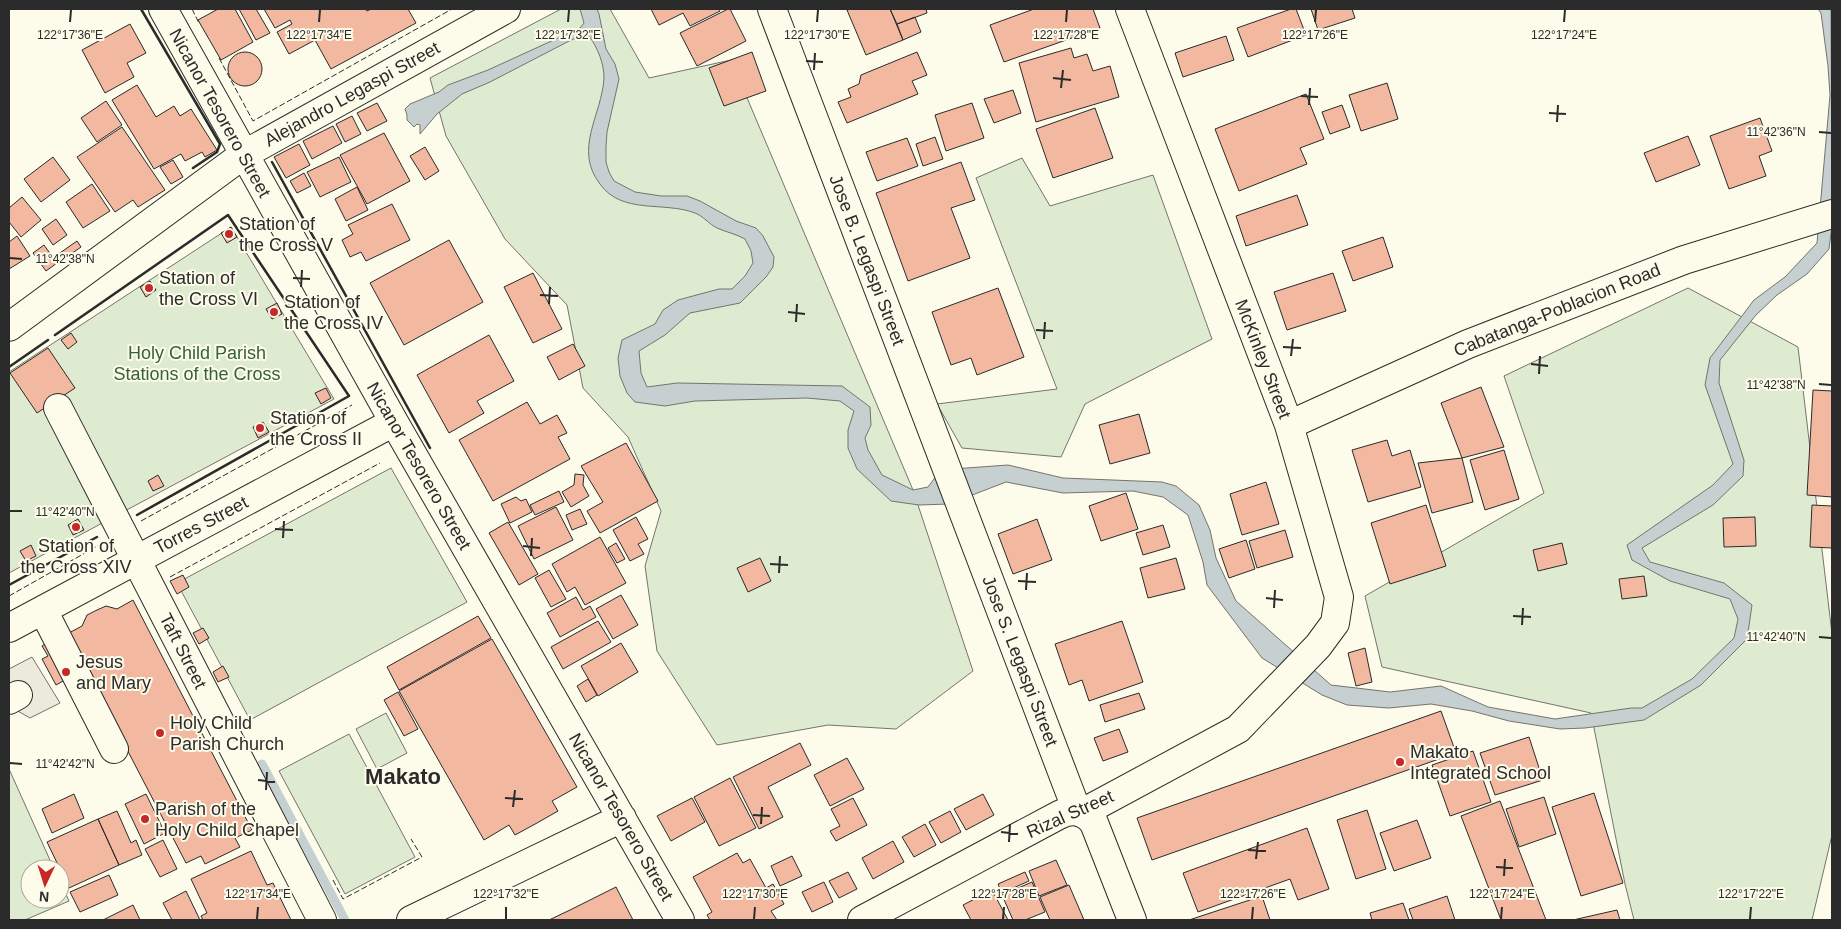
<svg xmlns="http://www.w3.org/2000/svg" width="1841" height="929" viewBox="0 0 1841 929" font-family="Helvetica,sans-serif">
<rect width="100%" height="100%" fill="#fdfbea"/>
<path fill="#deebd1" stroke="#74746e" d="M 561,9 L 610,9 L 649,78 L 731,60 L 913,490 L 973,671 L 896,729 L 828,725 L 717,745 L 657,651 L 645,566 L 661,511 L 628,437 L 583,388 L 567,305 L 505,239 L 446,136 L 430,78 Z
M 1022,158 L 1050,206 L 1153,175 L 1212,339 L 1085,404 L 1061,457 L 962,448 L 937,404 L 1057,389 L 976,178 Z
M 231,227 L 334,399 L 9,573 L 9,372 Z
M 1688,288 L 1798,347 L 1832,634 L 1832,835 L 1812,920 L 1634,920 L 1625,884 L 1591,713 L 1382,667 L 1365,596 L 1544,493 L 1504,376 Z
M 391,468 L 467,602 L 250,720 L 177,583 Z
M 386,713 L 407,753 L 377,769 L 356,729 Z
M 349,734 L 415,857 L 345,894 L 279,771 Z
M 9,769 L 54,869 L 30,869 L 30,899 L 60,899 L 60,881 L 69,901 L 25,920 L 9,920 Z"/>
<path fill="#eceadb" stroke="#74746e" d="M 32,657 L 60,703 L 30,718 L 9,706 L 9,669 Z"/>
<path fill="#c7d0d0" stroke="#74746e" d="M 580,9 L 597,9 L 599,14 L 606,49 L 615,64 L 619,79 L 607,132 L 606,147 L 606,162 L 609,172 L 614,181 L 635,192 L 661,196 L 687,196 L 700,201 L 736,221 L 756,228 L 763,236 L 774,257 L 773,267 L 766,277 L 740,303 L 690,313 L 665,335 L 639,351 L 641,373 L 647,387 L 677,383 L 842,386 L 870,407 L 871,425 L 865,438 L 868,450 L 882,475 L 913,490 L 928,487 L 937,475 L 953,469 L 1008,465 L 1063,478 L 1162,482 L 1176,486 L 1199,505 L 1210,530 L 1216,558 L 1236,601 L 1331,685 L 1390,692 L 1441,686 L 1488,707 L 1555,719 L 1631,708 L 1642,708 L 1692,679 L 1734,638 L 1738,619 L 1730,599 L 1670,581 L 1632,560 L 1627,545 L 1713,485 L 1733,464 L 1705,385 L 1710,358 L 1754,300 L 1785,277 L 1817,243 L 1830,95 L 1828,66 L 1821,13 L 1818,9 L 1831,9 L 1832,226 L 1829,249 L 1807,274 L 1777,295 L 1756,315 L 1720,360 L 1719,383 L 1744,460 L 1743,476 L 1713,505 L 1642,548 L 1650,562 L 1724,583 L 1752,605 L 1747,639 L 1701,685 L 1644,720 L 1585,728 L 1560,729 L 1509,721 L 1472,711 L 1431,704 L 1389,708 L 1347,705 L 1322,695 L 1262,658 L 1207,585 L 1203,562 L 1188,515 L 1163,497 L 1133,491 L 1063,493 L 1006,482 L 949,504 L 919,505 L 891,501 L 857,469 L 848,448 L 848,430 L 854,411 L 840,401 L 807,398 L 695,401 L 665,406 L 635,402 L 627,393 L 620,376 L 618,358 L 622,340 L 655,324 L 663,310 L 678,300 L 719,289 L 732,289 L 745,276 L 753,263 L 751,251 L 745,239 C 736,234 726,232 717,228 C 709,224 703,216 695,213 C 664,201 622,215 600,184 C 573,149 602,115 604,78 C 604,64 598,48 589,36 L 573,39 L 490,82 L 462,94 L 437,114 L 420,134 L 420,125 L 417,124 L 414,127 L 407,120 L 407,115 L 405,109 L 410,104 L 439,92 L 448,85 L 488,70 L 580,28 L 584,23 Z"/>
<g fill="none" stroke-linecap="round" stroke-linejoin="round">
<path stroke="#c7d0d0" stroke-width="9" d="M 262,764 L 345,920"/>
</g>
<path fill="#f2b8a0" stroke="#2b2b2b" d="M 218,9 L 235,9 L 253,42 L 221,60 L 198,20 Z
M 239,9 L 256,9 L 270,33 L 256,40 Z
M 264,9 L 365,9 L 367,11 L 371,9 L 408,9 L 416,23 L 331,69 L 315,40 L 289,54 L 277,32 L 292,24 L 290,20 L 275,28 Z
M 651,9 L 719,9 L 720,11 L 690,26 L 683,13 L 659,25 Z
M 728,9 L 730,9 L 746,41 L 697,66 L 680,33 Z
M 851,9 L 890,9 L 903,40 L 866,55 L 847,10 Z
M 890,9 L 926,9 L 927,13 L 897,24 Z
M 1034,9 L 1093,9 L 1100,28 L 1004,62 L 990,25 Z
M 1291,9 L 1296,9 L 1306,35 L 1248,57 L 1237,28 Z
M 1311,9 L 1352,9 L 1355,18 L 1318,30 Z
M 915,17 L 921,32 L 903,40 L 897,24 Z
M 130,24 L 146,53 L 127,63 L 134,77 L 105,93 L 82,50 Z
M 1226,36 L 1234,60 L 1183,77 L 1175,53 Z
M 1071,48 L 1074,58 L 1087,54 L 1093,71 L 1110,66 L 1119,97 L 1036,122 L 1019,63 Z
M 752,52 L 766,91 L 724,106 L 709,68 Z
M 917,52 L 927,75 L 912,81 L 918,94 L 847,123 L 838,102 L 851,97 L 848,89 L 859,84 L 861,75 Z
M228 69a17 17 0 1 1 34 0a17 17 0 1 1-34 0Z
M 1387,83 L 1398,119 L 1361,131 L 1349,95 Z
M 137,85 L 156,117 L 174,106 L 180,116 L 191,109 L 217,150 L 205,157 L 202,152 L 185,161 L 181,154 L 154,169 L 112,100 Z
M 1013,90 L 1021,113 L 994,123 L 984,99 Z
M 1306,94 L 1324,139 L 1300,148 L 1307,164 L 1239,191 L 1215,129 Z
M 106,101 L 122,125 L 97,142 L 81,118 Z
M 377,103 L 387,121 L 367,131 L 357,113 Z
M 972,103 L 984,138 L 946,151 L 935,115 Z
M 1342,105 L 1350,127 L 1330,134 L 1322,112 Z
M 1095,108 L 1113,158 L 1053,178 L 1036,129 Z
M 352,116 L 361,134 L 345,142 L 336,124 Z
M 1760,118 L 1772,151 L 1759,156 L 1766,176 L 1729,189 L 1710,136 Z
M 333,126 L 342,143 L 312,159 L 303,141 Z
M 122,127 L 165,190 L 138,207 L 133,200 L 115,212 L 77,157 Z
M 384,133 L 410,181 L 367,204 L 340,155 Z
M 1688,136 L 1700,165 L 1656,182 L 1644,153 Z
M 935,137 L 943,159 L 923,166 L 916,144 Z
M 907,138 L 918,166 L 877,181 L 866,152 Z
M 299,144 L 310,165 L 286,178 L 274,157 Z
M 425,147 L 439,171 L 425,180 L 410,156 Z
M 53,157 L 70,180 L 41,202 L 24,179 Z
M 339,157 L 351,182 L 320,197 L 307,172 Z
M 173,160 L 183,177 L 171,184 L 160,167 Z
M 961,162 L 975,200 L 951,208 L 970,258 L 908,281 L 876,193 Z
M 304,173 L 311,186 L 297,193 L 290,181 Z
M 92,184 L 110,211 L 83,228 L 66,202 Z
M 357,187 L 368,210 L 346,221 L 335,199 Z
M 1297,195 L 1308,225 L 1246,246 L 1236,216 Z
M 22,197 L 41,220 L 21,237 L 9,222 L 9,208 Z
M 392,204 L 410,240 L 366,261 L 361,252 L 350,257 L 342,240 L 353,234 L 348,225 Z
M 56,219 L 67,235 L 53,245 L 42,229 Z
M 231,227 L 237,237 L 227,243 L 221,233 Z
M 17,236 L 30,256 L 9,269 L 9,242 Z
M 1383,237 L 1393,267 L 1353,281 L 1342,251 Z
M 449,240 L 483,302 L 404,345 L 370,283 Z
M 77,241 L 81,247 L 61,261 L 57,255 Z
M 44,245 L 57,263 L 46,271 L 33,253 Z
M 533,273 L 562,329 L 533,343 L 504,287 Z
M 1333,273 L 1346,311 L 1287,330 L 1274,292 Z
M 150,281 L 156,290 L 146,297 L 140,287 Z
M 998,288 L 1024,357 L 977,375 L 971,358 L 951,365 L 932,312 Z
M 277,303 L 282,314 L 272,319 L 266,309 Z
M 71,333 L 77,342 L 68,349 L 61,340 Z
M 489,335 L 514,381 L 477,401 L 484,413 L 449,433 L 417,375 Z
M 573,344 L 585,366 L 559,380 L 547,357 Z
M 48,348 L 75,388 L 37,413 L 10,373 Z
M 1481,387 L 1504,447 L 1462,458 L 1441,403 Z
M 326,388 L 331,398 L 321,404 L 315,393 Z
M 1813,390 L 1832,391 L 1832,497 L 1807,495 Z
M 527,402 L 540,424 L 557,415 L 567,433 L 558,437 L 570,459 L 493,501 L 459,440 Z
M 1139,414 L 1150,453 L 1110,464 L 1099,425 Z
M 263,422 L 269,432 L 258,438 L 253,427 Z
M 1387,440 L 1392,456 L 1410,450 L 1421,487 L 1368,502 L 1352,450 Z
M 626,443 L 658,501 L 600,533 L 587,511 L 603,502 L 581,466 Z
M 1504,450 L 1519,499 L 1485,510 L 1470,460 Z
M 1462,458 L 1473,502 L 1432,513 L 1418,463 Z
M 575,474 L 584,475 L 583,485 L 589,496 L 571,507 L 562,492 L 574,485 Z
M 158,475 L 164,486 L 153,491 L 148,481 Z
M 1266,482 L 1279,524 L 1242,535 L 1230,494 Z
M 559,491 L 564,502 L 535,515 L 530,505 Z
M 1126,493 L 1138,529 L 1101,541 L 1089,506 Z
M 516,497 L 521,501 L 526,499 L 532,512 L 510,523 L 501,504 Z
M 1426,505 L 1446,566 L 1390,584 L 1371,523 Z
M 1812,505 L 1832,506 L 1832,548 L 1810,547 Z
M 556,507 L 573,540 L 534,559 L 518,526 Z
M 580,509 L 587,524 L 572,530 L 566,515 Z
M 636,517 L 648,539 L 638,544 L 644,554 L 630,561 L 613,530 Z
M 1755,517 L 1756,546 L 1724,547 L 1723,518 Z
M 78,519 L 84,530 L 73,535 L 68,525 Z
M 1037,519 L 1052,560 L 1013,574 L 998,534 Z
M 508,522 L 538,574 L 519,585 L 489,533 Z
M 1163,525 L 1170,547 L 1143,555 L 1136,533 Z
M 1285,530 L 1293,557 L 1257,568 L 1249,541 Z
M 600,537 L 626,583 L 585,605 L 575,587 L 567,592 L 552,564 Z
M 1246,540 L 1255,569 L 1229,578 L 1219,549 Z
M 616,543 L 625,559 L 617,563 L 608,548 Z
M 1562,543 L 1567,564 L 1538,571 L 1533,550 Z
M 31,545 L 36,556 L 26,561 L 20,551 Z
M 760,558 L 771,581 L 748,592 L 737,568 Z
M 1176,558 L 1185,589 L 1148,598 L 1140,568 Z
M 549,570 L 566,599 L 551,607 L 535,578 Z
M 183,575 L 189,587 L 177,594 L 170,581 Z
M 1644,576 L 1647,596 L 1622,599 L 1619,579 Z
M 621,595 L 638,625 L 613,639 L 596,609 Z
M 576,597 L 583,610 L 590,606 L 596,617 L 560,637 L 547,613 Z
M 133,600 L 252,830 L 235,838 L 240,847 L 205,864 L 201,856 L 186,863 L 67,634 L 82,626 L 87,615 L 97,610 L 106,606 L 117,609 Z
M 478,616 L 491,638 L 399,690 L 387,667 Z
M 598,621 L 611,642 L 563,669 L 551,647 Z
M 1122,621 L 1143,682 L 1089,701 L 1082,680 L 1069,685 L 1055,644 Z
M 203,628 L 209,638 L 199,644 L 193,633 Z
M 492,639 L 577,787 L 552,801 L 558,811 L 537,823 L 515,835 L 509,825 L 484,840 L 399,691 Z
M 621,643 L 638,672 L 598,696 L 581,666 Z
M 45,644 L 65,680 L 56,685 L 42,659 L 48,656 L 42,646 Z
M 1365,648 L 1372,682 L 1356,686 L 1348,653 Z
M 223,666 L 229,677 L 218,682 L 213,672 Z
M 588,679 L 597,695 L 586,702 L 577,686 Z
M 398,692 L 418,729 L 404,736 L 384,700 Z
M 1139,693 L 1145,709 L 1105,722 L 1100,705 Z
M 1441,711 L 1456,753 L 1152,860 L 1137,818 Z
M 1119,729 L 1128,752 L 1103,761 L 1094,738 Z
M 1529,737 L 1543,780 L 1495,795 L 1480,753 Z
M 800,743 L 811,765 L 768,787 L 783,817 L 759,829 L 733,777 Z
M 1473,751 L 1491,802 L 1450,816 L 1432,765 Z
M 847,758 L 864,789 L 830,806 L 814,775 Z
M 730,778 L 756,828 L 719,846 L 694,797 Z
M 1594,793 L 1623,883 L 1581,896 L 1552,807 Z
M 74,794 L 84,818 L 52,833 L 42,809 Z
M 146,794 L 165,833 L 144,844 L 125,804 Z
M 983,794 L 994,815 L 966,830 L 954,809 Z
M 1544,797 L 1556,834 L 1519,847 L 1506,809 Z
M 692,798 L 705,822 L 671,841 L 657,816 Z
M 853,798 L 867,825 L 836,841 L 830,831 L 840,826 L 831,809 Z
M 1500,801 L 1546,920 L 1501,920 L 1461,816 Z
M 1367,810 L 1386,869 L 1356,879 L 1337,820 Z
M 117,811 L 131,843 L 136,840 L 142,855 L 119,865 L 98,819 Z
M 950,811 L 961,832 L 941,843 L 929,822 Z
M 98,819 L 119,865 L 69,888 L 47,842 Z
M 1417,820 L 1431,858 L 1394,871 L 1380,833 Z
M 925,824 L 936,845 L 914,857 L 902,837 Z
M 1307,828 L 1329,889 L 1298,900 L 1290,879 L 1198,912 L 1183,873 Z
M 163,840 L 177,869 L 160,877 L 145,849 Z
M 893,841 L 904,862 L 873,879 L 862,858 Z
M 251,851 L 267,885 L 273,883 L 291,920 L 203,920 L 201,916 L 207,913 L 191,879 Z
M 737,853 L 743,863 L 750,859 L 766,888 L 773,884 L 784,904 L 771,911 L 777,920 L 710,920 L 707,915 L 712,912 L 693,877 Z
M 792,856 L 802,876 L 780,886 L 771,866 Z
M 1056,860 L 1067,885 L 1039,896 L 1029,871 Z
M 848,872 L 857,889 L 839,898 L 829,881 Z
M 1025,872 L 1029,881 L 1002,893 L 998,884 Z
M 109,875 L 118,895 L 80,912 L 70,892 Z
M 824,882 L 833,902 L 812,912 L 802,892 Z
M 1032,882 L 1045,912 L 1025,920 L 1013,920 L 1002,895 Z
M 1069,885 L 1084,920 L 1050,920 L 1040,897 Z
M 616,887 L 633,920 L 549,920 L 570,910 Z
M 992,890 L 1008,920 L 971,920 L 963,905 Z
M 186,891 L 200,920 L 172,920 L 163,903 Z
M 1262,896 L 1270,920 L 1189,920 Z
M 1447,896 L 1455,920 L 1413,920 L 1409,909 Z
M 1403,903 L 1409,920 L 1372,920 L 1370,913 Z
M 133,905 L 140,920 L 103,920 Z
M 1617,910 L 1620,920 L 1573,920 Z"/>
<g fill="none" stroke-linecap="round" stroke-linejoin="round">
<g stroke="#2b2b2b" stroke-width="30">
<path id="minor" d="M 163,9 L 394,422 L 680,920
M 772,9 L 1077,811
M 9,327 L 243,155 L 506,9
M 58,408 L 322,920
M 1289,425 L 1468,344 L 1684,260 L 1832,214
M 43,610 L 114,749
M 9,628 L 394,422
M 9,700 L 18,695
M 1082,813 L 1238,729 L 1318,646 L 1335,623 L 1339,597 L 1289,425 L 1130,9
M 411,920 L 622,818"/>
</g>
<g stroke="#2b2b2b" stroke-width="30">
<path id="major" d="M 862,920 L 1059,815 C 1073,808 1085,811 1094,823 L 1132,920"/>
</g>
<use href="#minor" stroke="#fdfbea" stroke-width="28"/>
<use href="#major" stroke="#fdfbea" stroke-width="28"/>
<path stroke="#2b2b2b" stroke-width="1" stroke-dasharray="6 2.5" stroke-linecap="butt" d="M 192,9 L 199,23
M 219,58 L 253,121 L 452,9
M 141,521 L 352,405
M 170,577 L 380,463
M 9,596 L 101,544
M 333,880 L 343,899 L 422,857 L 411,839"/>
<path stroke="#2b2b2b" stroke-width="2.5" d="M 141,9 L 220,144 L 217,152 L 193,168
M 272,162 L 430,448
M 55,335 L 228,215 L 349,396 L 137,515
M 9,367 L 48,340
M 9,585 L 97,537"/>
</g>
<path fill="none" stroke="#2b2b2b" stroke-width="2" d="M 70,22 L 71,10M 319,22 L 320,10M 568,22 L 569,10M 817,22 L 818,10M 1066,22 L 1067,10M 1315,22 L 1316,10M 1564,22 L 1565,10M 806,61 L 823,62M 814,70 L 815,53M 1053,78 L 1071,80M 1061,88 L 1063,70M 1301,96 L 1318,97M 1309,105 L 1310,88M 1549,113 L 1566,114M 1557,122 L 1558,105M 1819,132 L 1831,133M 10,258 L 22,259M 293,278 L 310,279M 301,287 L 302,270M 540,295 L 558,296M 549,304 L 550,287M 788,312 L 805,314M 796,322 L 797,304M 1036,330 L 1053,331M 1044,339 L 1045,322M 1283,347 L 1301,348M 1291,356 L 1293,339M 1531,364 L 1548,366M 1539,374 L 1540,356M 1819,384 L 1831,385M 10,511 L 22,511M 275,529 L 293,530M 283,538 L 284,521M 523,546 L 540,548M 531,556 L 532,538M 770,564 L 788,565M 779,573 L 780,556M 1018,581 L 1036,582M 1026,590 L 1027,573M 1266,598 L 1283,600M 1274,608 L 1275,590M 1513,616 L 1531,617M 1522,625 L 1523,608M 1819,637 L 1831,638M 10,763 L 22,764M 258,780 L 275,782M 266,790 L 267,772M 505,798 L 523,799M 513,807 L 515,790M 753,815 L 770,816M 761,824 L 762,807M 1001,832 L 1018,834M 1009,842 L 1010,824M 1248,850 L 1266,851M 1256,859 L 1258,842M 1496,867 L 1513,868M 1504,876 L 1505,859M 257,919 L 258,907M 506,919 L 506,907M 754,919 L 755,907M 1003,919 L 1004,907M 1252,919 L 1253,907M 1501,919 L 1502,907M 1750,919 L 1751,907"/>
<g fill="#c62828" stroke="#fdfbea" stroke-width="2">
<circle cx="229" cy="234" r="5"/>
<circle cx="149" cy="288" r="5"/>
<circle cx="274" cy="312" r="5"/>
<circle cx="260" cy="428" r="5"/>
<circle cx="76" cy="527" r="5"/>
<circle cx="66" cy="672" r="5"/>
<circle cx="160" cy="733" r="5"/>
<circle cx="1400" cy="762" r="5"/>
<circle cx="145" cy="819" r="5"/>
</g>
<g text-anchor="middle" stroke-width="4" stroke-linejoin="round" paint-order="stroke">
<g font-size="18" fill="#2b2b2b" stroke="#fdfbea">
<text transform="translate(352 94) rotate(-29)" y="6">Alejandro Legaspi Street</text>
<text transform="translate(220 113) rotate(61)" y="6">Nicanor Tesorero Street</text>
<text transform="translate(867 260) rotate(69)" y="6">Jose B. Legaspi Street</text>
<text transform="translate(1557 310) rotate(-22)" y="6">Cabatanga-Poblacion Road</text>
<text transform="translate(1263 359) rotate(69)" y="6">McKinley Street</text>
<text transform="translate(419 466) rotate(60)" y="6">Nicanor Tesorero Street</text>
<text transform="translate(201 525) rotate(-28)" y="6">Torres Street</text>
<text transform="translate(183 651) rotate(63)" y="6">Taft Street</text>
<text transform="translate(1020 661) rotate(69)" y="6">Jose S. Legaspi Street</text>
<text transform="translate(1070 814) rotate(-24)" y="6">Rizal Street</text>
<text transform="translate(621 817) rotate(60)" y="6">Nicanor Tesorero Street</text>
</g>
<g font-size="18" fill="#2b2b2b" stroke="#fdfbea" text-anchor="start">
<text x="239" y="230">Station of<tspan x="239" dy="21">the Cross V</tspan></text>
<text x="159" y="284">Station of<tspan x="159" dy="21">the Cross VI</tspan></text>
<text x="284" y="308">Station of<tspan x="284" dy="21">the Cross IV</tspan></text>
<text x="270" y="424">Station of<tspan x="270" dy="21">the Cross II</tspan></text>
<text x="76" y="552" text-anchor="middle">Station of<tspan x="76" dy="21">the Cross XIV</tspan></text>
<text x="76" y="668">Jesus<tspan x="76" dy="21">and Mary</tspan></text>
<text x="170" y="729">Holy Child<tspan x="170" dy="21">Parish Church</tspan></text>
<text x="1410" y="758">Makato<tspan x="1410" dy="21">Integrated School</tspan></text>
<text x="155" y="815">Parish of the<tspan x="155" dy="21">Holy Child Chapel</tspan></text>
</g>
<g font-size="18" fill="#34623c" stroke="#fdfbea">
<text x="197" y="359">Holy Child Parish<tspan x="197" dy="21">Stations of the Cross</tspan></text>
</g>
<g font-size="22" font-weight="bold" fill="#2b2b2b" stroke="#fdfbea">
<text x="403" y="784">Makato</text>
</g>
</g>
<g font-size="12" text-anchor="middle" fill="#2b2b2b" stroke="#fdfbea" stroke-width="4" stroke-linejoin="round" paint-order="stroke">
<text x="70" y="39">122°17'36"E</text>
<text x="319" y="39">122°17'34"E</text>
<text x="568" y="39">122°17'32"E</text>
<text x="817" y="39">122°17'30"E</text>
<text x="1066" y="39">122°17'28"E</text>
<text x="1315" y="39">122°17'26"E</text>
<text x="1564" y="39">122°17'24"E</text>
<text x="1776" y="136">11°42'36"N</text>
<text x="65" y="263">11°42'38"N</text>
<text x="1776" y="389">11°42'38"N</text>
<text x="65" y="516">11°42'40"N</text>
<text x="1776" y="641">11°42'40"N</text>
<text x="65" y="768">11°42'42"N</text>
<text x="258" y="898">122°17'34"E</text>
<text x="506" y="898">122°17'32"E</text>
<text x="755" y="898">122°17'30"E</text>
<text x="1004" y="898">122°17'28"E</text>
<text x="1253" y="898">122°17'26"E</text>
<text x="1502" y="898">122°17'24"E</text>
<text x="1751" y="898">122°17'22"E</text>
</g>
<rect width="1841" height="929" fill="none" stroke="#2b2b2b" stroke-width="20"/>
<g transform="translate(45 884) rotate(184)"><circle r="24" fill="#fdfbea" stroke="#a9a89e"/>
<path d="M0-4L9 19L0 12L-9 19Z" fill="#c62828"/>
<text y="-8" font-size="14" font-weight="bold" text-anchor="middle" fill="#2b2b2b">N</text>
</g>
</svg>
